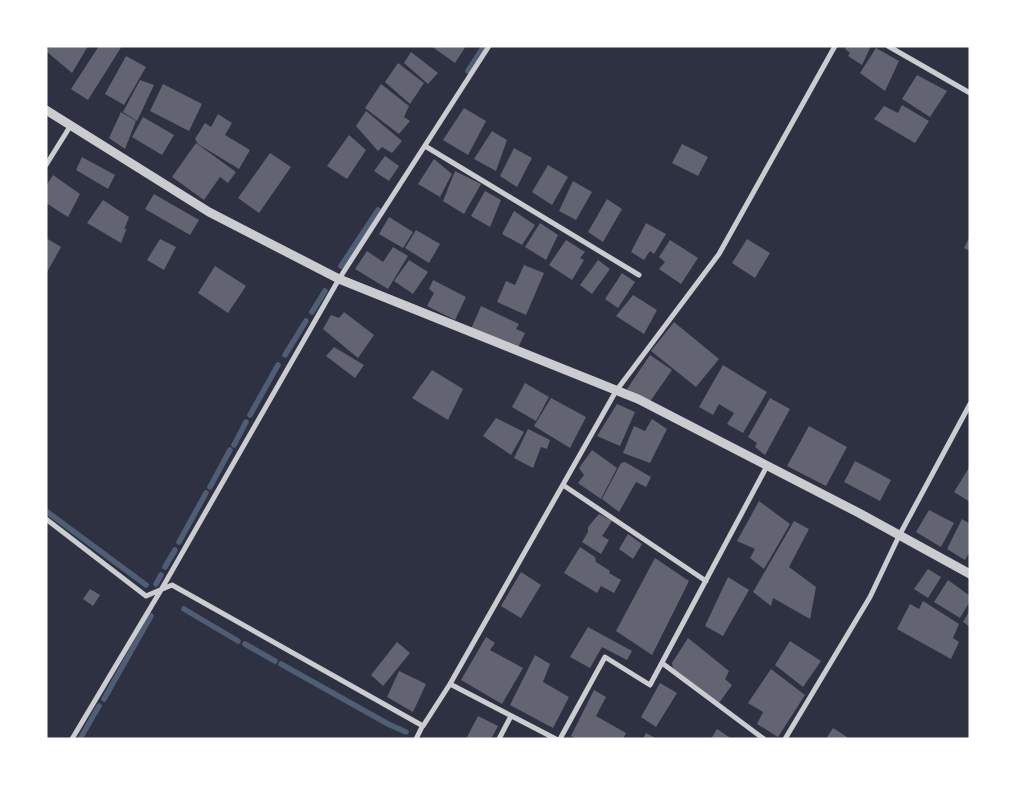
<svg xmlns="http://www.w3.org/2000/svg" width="1016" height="785" viewBox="0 0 1016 785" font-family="'Archivo Narrow',sans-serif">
<rect width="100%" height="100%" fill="#2d3142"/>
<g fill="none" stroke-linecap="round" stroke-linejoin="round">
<path stroke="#4f5d75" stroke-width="5.5" d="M 468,71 L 484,46
M 341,266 L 378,210
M 312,312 L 325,291
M 285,355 L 306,321
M 250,415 L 278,365
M 234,445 L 246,422
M 210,487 L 230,450
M 46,511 L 146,585
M 179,542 L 206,493
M 165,567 L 175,550
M 156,584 L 161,575
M 184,609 L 238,641
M 245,644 L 275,661
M 281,664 L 388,724 L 406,732
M 104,699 L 151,616
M 80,739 L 99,706"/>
</g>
<path fill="#626471" d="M 50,46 L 88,46 L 72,73 L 46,51 Z
M 99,46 L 122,46 L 88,100 L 71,89 Z
M 431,46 L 466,46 L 455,63 Z
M 847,46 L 871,46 L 862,65 L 848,56 L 850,53 L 845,49 Z
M 876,48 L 899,61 L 885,91 L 860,73 Z
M 411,52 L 438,73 L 428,84 L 404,63 Z
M 126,56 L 146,67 L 124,105 L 105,94 Z
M 398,63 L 424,83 L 410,104 L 385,82 Z
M 917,75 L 947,91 L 930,117 L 902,99 Z
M 140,80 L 154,85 L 137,121 L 123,112 Z
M 163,84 L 202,104 L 189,131 L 150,111 Z
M 381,84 L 409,106 L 404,117 L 410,121 L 399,134 L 365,108 Z
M 902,105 L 929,121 L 915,143 L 874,119 L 884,106 L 898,113 Z
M 464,108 L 486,121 L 468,155 L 443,140 Z
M 366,111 L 402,141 L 392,153 L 382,147 L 378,151 L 356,126 Z
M 121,112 L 136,121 L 125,149 L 109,138 Z
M 218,114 L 232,123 L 225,135 L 250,150 L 239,169 L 198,144 L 195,139 L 205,123 L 211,127 Z
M 143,117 L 174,135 L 162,155 L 132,137 Z
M 492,131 L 507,140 L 496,171 L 474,159 Z
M 349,135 L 366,150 L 347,179 L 327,166 Z
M 196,143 L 236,172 L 228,183 L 220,177 L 204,200 L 172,177 Z
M 682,144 L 708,157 L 698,176 L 672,163 Z
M 514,148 L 532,158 L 517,187 L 500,176 Z
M 270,153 L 291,167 L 259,213 L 238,198 Z
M 385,156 L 399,166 L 389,181 L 374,171 Z
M 82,157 L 115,175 L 108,189 L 76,170 Z
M 434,159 L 452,174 L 440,197 L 418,184 Z
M 548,165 L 568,177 L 552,205 L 532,192 Z
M 455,171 L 481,184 L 464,214 L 443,201 Z
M 53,175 L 80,194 L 68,217 L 46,203 L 46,186 Z
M 573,181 L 592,192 L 576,220 L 559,211 Z
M 485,191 L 501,200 L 490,227 L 471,216 Z
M 154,194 L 199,220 L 190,235 L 145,209 Z
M 607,199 L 622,209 L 603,242 L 588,232 Z
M 103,200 L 129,217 L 124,230 L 127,228 L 121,243 L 87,223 Z
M 514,211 L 535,225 L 522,245 L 502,234 Z
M 389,217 L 413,232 L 403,248 L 379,234 Z
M 540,223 L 558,235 L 546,260 L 525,247 Z
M 646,223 L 666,234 L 654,254 L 650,251 L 644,260 L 631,252 Z
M 416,230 L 440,244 L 429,263 L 405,248 Z
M 970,236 L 970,251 L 964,248 Z
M 46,238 L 61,247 L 46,274 Z
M 160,239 L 176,247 L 164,270 L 147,260 Z
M 747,239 L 770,253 L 755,278 L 732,263 Z
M 566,240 L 585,252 L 580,258 L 584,260 L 572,280 L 549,265 Z
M 670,240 L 698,258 L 681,284 L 659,269 L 665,262 L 659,257 Z
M 393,247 L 408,256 L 388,289 L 355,269 L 367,251 L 383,262 Z
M 409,260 L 428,272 L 413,294 L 394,281 Z
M 598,260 L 610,269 L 592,294 L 580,285 Z
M 524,265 L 544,273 L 526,315 L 497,302 L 506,281 L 515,285 Z
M 215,266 L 246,286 L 228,313 L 198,293 Z
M 622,273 L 635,282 L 618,308 L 605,299 Z
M 433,280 L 466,297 L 455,320 L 427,306 L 434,293 L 429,289 Z
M 633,295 L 657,310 L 644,334 L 616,316 Z
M 481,306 L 519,324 L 516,329 L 525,333 L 517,350 L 471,329 Z
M 344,312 L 374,335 L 358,358 L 323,329 L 331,315 L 339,318 Z
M 674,322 L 719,359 L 696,387 L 651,351 Z
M 334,347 L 364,365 L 355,378 L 326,356 Z
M 650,355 L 672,370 L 649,403 L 627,389 Z
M 723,365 L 767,392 L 743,433 L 727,424 L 734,413 L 719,404 L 713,415 L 699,407 Z
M 432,370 L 463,389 L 448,420 L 412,398 Z
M 525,383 L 549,397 L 536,421 L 512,407 Z
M 551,398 L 586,417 L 570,448 L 534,426 Z
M 770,398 L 790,409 L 765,455 L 755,447 L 757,443 L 748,437 Z
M 617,404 L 635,412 L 620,446 L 597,436 Z
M 496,418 L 524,432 L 511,455 L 483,436 Z
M 652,419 L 667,429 L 650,463 L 623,453 L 634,426 L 645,431 Z
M 809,426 L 847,447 L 826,486 L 787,466 Z
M 528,429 L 550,440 L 547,449 L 541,447 L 533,468 L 514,458 Z
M 592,450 L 617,468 L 601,499 L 578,483 L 584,475 L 579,468 Z
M 855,461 L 891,480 L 880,501 L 844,482 Z
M 625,462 L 651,477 L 646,487 L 636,482 L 619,512 L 602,499 L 621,463 Z
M 970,466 L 970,502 L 954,492 Z
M 759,501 L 790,524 L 764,569 L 750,558 L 755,549 L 737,541 Z
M 929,510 L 954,523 L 941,547 L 916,532 Z
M 599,514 L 612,521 L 602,536 L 609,540 L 601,554 L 582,542 L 588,532 L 588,527 Z
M 962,519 L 970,524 L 970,551 L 965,560 L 947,549 Z
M 794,521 L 809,529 L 789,567 L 816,587 L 810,619 L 773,598 L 771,606 L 753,592 Z
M 628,534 L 642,544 L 633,559 L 619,549 Z
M 580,547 L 595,557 L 596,562 L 610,571 L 609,573 L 621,580 L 614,593 L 601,586 L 597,593 L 564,573 Z
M 655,558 L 689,581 L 652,655 L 616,631 Z
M 928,569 L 941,577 L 928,598 L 914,589 Z
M 521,572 L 541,585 L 521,618 L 501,606 Z
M 728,577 L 749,590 L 723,636 L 705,626 Z
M 948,580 L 970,596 L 970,601 L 960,618 L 934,602 Z
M 90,589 L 100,595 L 93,606 L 83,599 Z
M 923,601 L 959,624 L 953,638 L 959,642 L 951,659 L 897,629 L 910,604 L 919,609 Z
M 970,610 L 970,627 L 963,622 Z
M 588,627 L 632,651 L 627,660 L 602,647 L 590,668 L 570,657 Z
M 486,637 L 495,643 L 490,650 L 523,668 L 502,704 L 461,680 Z
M 688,638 L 729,671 L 725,679 L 732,685 L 719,703 L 673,669 L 672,663 Z
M 790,641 L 821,661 L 803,687 L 775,665 Z
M 397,642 L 410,653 L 383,686 L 371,675 Z
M 535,655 L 550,664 L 543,682 L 569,697 L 553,728 L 510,705 Z
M 771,669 L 805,695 L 778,737 L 757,724 L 763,712 L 748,703 Z
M 399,671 L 426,684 L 413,712 L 387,697 Z
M 660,683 L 677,693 L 656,727 L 641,717 Z
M 594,690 L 606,697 L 596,716 L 626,733 L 623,739 L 577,739 L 571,736 Z
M 478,716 L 498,726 L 491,739 L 466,739 Z
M 833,728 L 850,739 L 826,739 Z
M 717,729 L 732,739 L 711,739 Z
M 646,733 L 657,739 L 643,739 Z"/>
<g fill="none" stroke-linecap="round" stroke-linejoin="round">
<path stroke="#caccd0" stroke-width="5" d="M 888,46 L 970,93
M 425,146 L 639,275
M 46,165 L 71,125
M 563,485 L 706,581
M 46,519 L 146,596 L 172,585 L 423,726 L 450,684 L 556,739
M 662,663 L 764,739
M 450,684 L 616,391 L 719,254 L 835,46
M 72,739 L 161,590 L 339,279 L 489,46
M 416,739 L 423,725
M 499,739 L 511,716
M 560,739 L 605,657 L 650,685 L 767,466
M 785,739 L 870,597 L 899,536 L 970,404"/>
<path stroke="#caccd0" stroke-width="9" d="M 46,110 L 209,212 L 339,279 L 638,399 L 859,513 L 970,574"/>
</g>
<rect width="1016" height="785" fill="none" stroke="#ffffff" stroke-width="95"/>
</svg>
